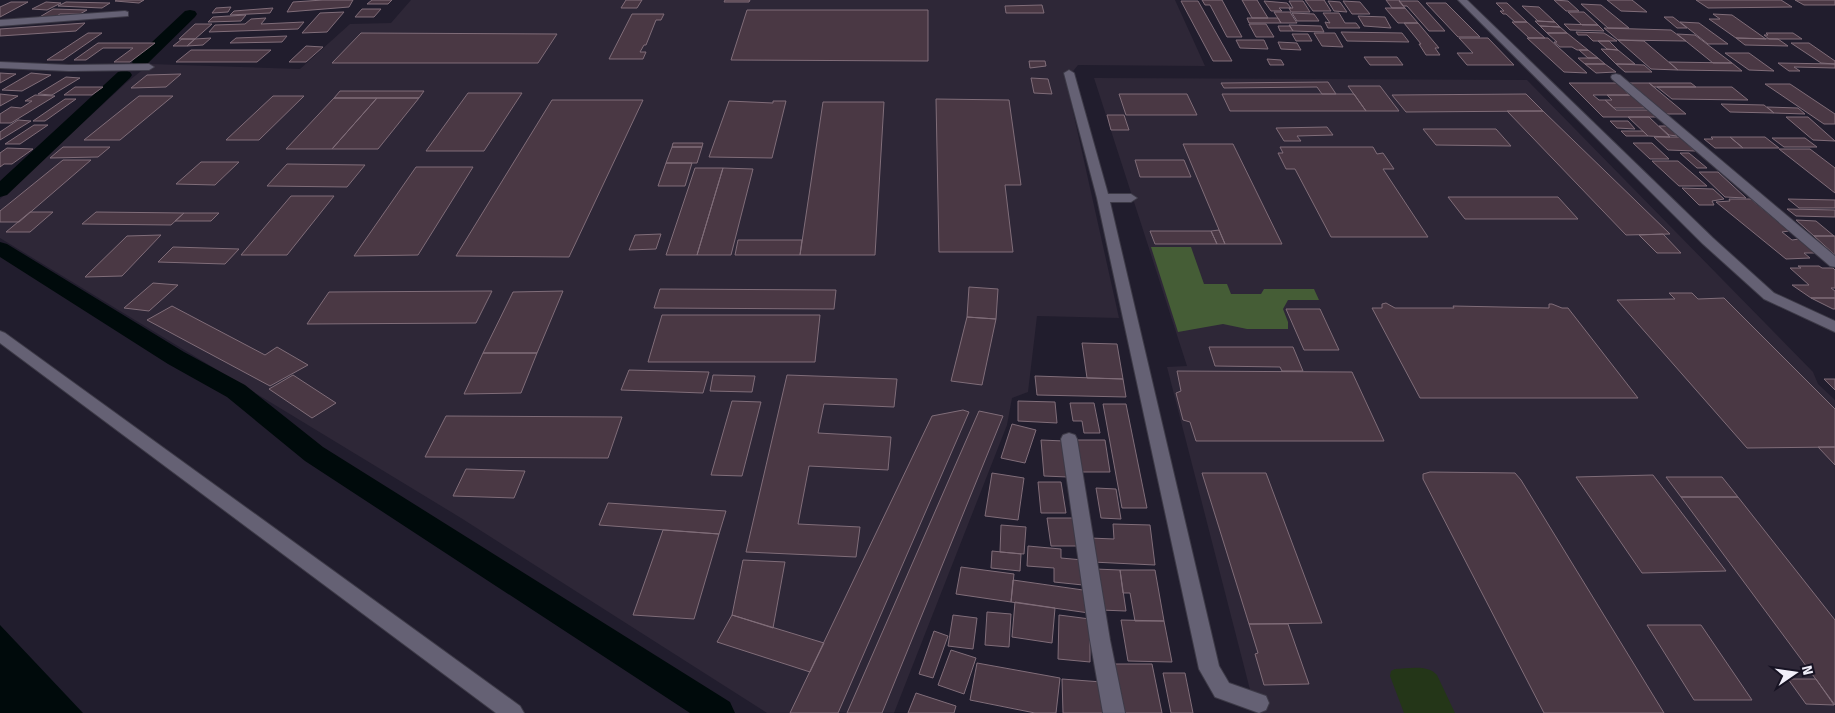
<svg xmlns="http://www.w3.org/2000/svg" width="1835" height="713" viewBox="0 0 1835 713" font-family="'Fira Sans',sans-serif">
<rect width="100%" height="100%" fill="#211d2d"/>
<path fill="#2e2737" d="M 411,0 L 1175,0 L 1205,66 L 1078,65 L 1066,80 L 1119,318 L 1037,316 L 1028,392 L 1012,398 L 1007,425 L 894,713 L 767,713 L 461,518 L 0,238 L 0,199 L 126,83 L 150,64 L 300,69 L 350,24 L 391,23 Z
M 1094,78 L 1527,80 L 1813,372 L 1818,384 L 1835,400 L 1835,713 L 1256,713 L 1167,367 L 1187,366 Z"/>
<path fill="#243618" d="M 1395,669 C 1408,669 1427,664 1437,675 L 1455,713 L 1404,713 L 1390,676 L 1391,671 Z"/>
<path fill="#455d36" d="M 1151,247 L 1191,247 L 1204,284 L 1227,284 L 1231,294 L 1261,294 L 1264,289 L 1314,289 L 1319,300 L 1288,300 L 1283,309 L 1288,322 L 1288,329 L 1247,329 L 1223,324 L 1178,332 Z"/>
<path fill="#000a0b" d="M 0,625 L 83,713 L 0,713 Z"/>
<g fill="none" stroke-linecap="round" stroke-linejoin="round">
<path fill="#000a0b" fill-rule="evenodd" d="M 190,10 L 195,11 L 197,14 L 195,17 L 146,65 L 134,65 L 132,62 L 134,59 L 185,11 Z
M 124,70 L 130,72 L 132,75 L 130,78 L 7,195 L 0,197 L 0,181 L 118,72 Z
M 0,242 L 7,244 L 184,352 L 245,385 L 323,447 L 730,702 L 735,713 L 690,713 L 305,461 L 227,397 L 168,364 L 0,257 Z"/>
</g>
<path fill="#4a3844" stroke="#806d79" d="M 117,0 L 144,0 L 139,3 L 115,1 Z
M 323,0 L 353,0 L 349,7 L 287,12 L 293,2 Z
M 372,0 L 392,0 L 388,4 L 367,4 Z
M 626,0 L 642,0 L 637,8 L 621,8 Z
M 725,0 L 750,0 L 749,2 L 724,2 Z
M 1202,0 L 1222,0 L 1242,37 L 1227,37 L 1210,5 L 1205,5 Z
M 1242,0 L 1257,0 L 1268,18 L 1252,18 Z
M 1305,0 L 1324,0 L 1331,11 L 1313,11 Z
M 1386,0 L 1399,0 L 1405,8 L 1392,8 Z
M 1554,0 L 1568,1 L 1579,11 L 1566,11 Z
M 1607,0 L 1632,0 L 1647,12 L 1621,11 Z
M 1696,0 L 1781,0 L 1792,7 L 1708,8 Z
M 1795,0 L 1835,0 L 1835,5 L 1804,5 Z
M 1181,1 L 1198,1 L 1232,61 L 1213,61 Z
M 1264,1 L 1287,3 L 1291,8 L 1279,8 L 1282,11 L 1271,11 Z
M 1289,1 L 1303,1 L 1310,12 L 1291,12 L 1289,8 L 1293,8 Z
M 1328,1 L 1340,2 L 1347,12 L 1334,11 Z
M 1343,1 L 1360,2 L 1370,14 L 1352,14 Z
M 1399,1 L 1418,1 L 1445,31 L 1429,31 L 1407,6 L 1403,6 Z
M 11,2 L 28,2 L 0,17 L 0,7 Z
M 46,2 L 61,3 L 47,10 L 32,9 Z
M 66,2 L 110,3 L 102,8 L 58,6 Z
M 1426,3 L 1446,3 L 1480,37 L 1458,37 Z
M 1496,3 L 1507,3 L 1527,22 L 1515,22 L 1506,14 L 1503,14 L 1500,11 L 1504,11 Z
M 1581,4 L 1601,5 L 1629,28 L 1608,28 Z
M 1042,5 L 1044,13 L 1006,13 L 1005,6 Z
M 1522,6 L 1539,7 L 1555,22 L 1538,21 Z
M 231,7 L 228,12 L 212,13 L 216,8 Z
M 273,8 L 270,13 L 230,15 L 234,11 Z
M 1385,8 L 1405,8 L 1418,23 L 1398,23 Z
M 53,9 L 87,10 L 80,14 L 60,14 L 55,17 L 38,18 Z
M 362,9 L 381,9 L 374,17 L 355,17 Z
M 747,10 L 928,10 L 928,61 L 731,60 Z
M 344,12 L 327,32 L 302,33 L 320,13 Z
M 1274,12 L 1290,12 L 1297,23 L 1281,23 Z
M 1568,12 L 1584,12 L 1598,25 L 1582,25 Z
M 1292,13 L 1314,14 L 1319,21 L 1297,21 Z
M 1323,13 L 1339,13 L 1345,23 L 1356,23 L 1360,28 L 1328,28 L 1325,22 L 1330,23 Z
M 632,14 L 664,14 L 661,20 L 656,20 L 646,45 L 644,45 L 640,52 L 646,52 L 643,59 L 609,59 Z
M 1713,14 L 1732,15 L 1766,39 L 1736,38 L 1709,19 L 1720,19 Z
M 246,15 L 241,21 L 208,22 L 213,17 Z
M 1358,16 L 1385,17 L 1391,28 L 1364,26 Z
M 1664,17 L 1673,17 L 1687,28 L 1677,28 Z
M 266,18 L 261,24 L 304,22 L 298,29 L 209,32 L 215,25 L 245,24 L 251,19 Z
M 1247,18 L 1278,18 L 1281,23 L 1249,23 Z
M 1535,21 L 1555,22 L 1560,27 L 1540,26 Z
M 1512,22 L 1527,22 L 1545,38 L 1529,38 Z
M 1680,22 L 1699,23 L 1728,44 L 1708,44 Z
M 85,23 L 76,31 L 0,36 L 0,29 Z
M 1404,23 L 1418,23 L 1439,48 L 1435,48 L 1440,55 L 1426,55 L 1419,44 L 1421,44 Z
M 195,24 L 212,24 L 195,39 L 179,39 Z
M 1249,24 L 1266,24 L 1274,37 L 1256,37 Z
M 1564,24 L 1598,25 L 1604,31 L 1570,30 Z
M 1289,25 L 1321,26 L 1324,32 L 1293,31 Z
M 1278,26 L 1290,26 L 1293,31 L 1280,31 Z
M 1540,26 L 1560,27 L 1567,33 L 1547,33 Z
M 1604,28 L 1671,30 L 1686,41 L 1618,40 Z
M 1341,32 L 1402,33 L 1409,42 L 1347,41 Z
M 1576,32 L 1604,33 L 1617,41 L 1593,41 L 1587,35 L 1578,35 Z
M 88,33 L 102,33 L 63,60 L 47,60 Z
M 361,33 L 557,34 L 538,63 L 332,63 Z
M 1314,33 L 1335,33 L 1343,47 L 1322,46 Z
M 1547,33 L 1567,33 L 1588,50 L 1577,50 L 1572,47 L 1560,47 L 1554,42 L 1557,42 Z
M 1766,33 L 1793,33 L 1802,39 L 1769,39 L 1764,35 L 1768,35 Z
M 1292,34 L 1308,34 L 1312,41 L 1296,41 Z
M 1677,34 L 1695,35 L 1732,63 L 1713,63 Z
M 287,36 L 282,42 L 230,43 L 236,38 Z
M 211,38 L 203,45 L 187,46 L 195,39 Z
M 1459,38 L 1488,38 L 1514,65 L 1467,65 L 1457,53 L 1473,53 Z
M 1527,38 L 1548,38 L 1587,73 L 1564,72 Z
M 1736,38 L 1778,39 L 1788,46 L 1745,45 Z
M 182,39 L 195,39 L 187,46 L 173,46 Z
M 1236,40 L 1264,40 L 1268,49 L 1240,48 Z
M 1618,40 L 1644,41 L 1678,70 L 1651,69 Z
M 1598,41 L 1609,41 L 1618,50 L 1607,49 Z
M 1278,42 L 1297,43 L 1301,50 L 1281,49 Z
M 98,43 L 155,43 L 130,62 L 114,62 L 133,48 L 103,48 L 86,60 L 74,60 Z
M 1791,43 L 1809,43 L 1835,61 L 1835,64 L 1821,63 Z
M 306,46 L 323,47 L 306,62 L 289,62 Z
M 1601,49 L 1618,50 L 1635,64 L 1616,64 Z
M 191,50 L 271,50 L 257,62 L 176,62 Z
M 1579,50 L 1588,50 L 1598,58 L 1588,58 Z
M 1725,53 L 1749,53 L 1774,71 L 1749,70 Z
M 1364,57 L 1397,57 L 1403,65 L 1370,65 Z
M 1578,58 L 1598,58 L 1605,64 L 1585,64 Z
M 1267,59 L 1281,60 L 1284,65 L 1270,65 Z
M 1029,61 L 1045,61 L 1046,66 L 1030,68 Z
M 1669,62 L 1732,63 L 1742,71 L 1678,70 Z
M 1778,63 L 1835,64 L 1835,68 L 1794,67 L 1800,71 L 1789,71 Z
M 1585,64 L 1605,64 L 1616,72 L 1596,73 Z
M 1616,64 L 1644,65 L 1652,72 L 1625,72 Z
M 0,73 L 16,74 L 0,83 Z
M 31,73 L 51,75 L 22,91 L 2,90 Z
M 181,74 L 166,87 L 131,88 L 147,75 Z
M 66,77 L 80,78 L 52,95 L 38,94 Z
M 1031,78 L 1048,79 L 1052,94 L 1034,93 Z
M 1328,82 L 1336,94 L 1322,94 L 1317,87 L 1224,88 L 1221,83 Z
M 1569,83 L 1617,83 L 1630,95 L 1593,95 L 1599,100 L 1605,100 L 1616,110 L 1648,110 L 1656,117 L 1603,117 Z
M 1630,83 L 1649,83 L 1686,114 L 1666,114 Z
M 1649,83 L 1691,83 L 1696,87 L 1654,87 Z
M 1765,84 L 1790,84 L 1835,114 L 1835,124 L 1824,124 Z
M 1348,86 L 1380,86 L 1399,111 L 1366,111 Z
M 75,87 L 103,87 L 92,95 L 64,95 Z
M 1657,87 L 1732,87 L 1748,100 L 1672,99 Z
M 340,91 L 424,91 L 419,98 L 334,98 Z
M 1625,91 L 1627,91 L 1645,108 L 1614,108 L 1605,100 L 1612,100 L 1607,95 L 1630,95 Z
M 468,93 L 522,93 L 484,151 L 426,151 Z
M 0,94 L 18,96 L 0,106 Z
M 1119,94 L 1187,94 L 1197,115 L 1126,115 Z
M 1222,94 L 1354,94 L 1366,111 L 1230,111 Z
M 1526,94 L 1543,111 L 1406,112 L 1392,95 Z
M 35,95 L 55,96 L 11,123 L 0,123 L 0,114 L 11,107 L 21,108 L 32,101 L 25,101 Z
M 139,96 L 173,96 L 120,140 L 84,140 Z
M 273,96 L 304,96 L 259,140 L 226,140 Z
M 334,98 L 377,98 L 332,149 L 286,149 Z
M 377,98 L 419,98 L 378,149 L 332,149 Z
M 65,99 L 76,99 L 45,121 L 33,121 Z
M 936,99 L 1009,100 L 1021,185 L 1005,185 L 1013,252 L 939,252 Z
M 552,100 L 643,100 L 569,257 L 456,256 Z
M 729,101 L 773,103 L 773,101 L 786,101 L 772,158 L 709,157 Z
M 823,102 L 884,102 L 875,255 L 800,255 Z
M 1721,104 L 1764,105 L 1774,113 L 1730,112 Z
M 1767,107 L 1798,108 L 1805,114 L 1774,113 Z
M 1507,111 L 1543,111 L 1670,234 L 1626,235 Z
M 1107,115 L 1124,115 L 1129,130 L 1111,130 Z
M 1628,117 L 1649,117 L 1670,137 L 1648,136 Z
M 1786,117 L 1808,117 L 1835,141 L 1813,140 Z
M 18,120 L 31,121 L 0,140 L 0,132 Z
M 1610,121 L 1628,121 L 1635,129 L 1617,128 Z
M 34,125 L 48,125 L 20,144 L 5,144 Z
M 1659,126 L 1667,126 L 1677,136 L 1669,135 Z
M 1327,127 L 1333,135 L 1297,136 L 1301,141 L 1284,141 L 1276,128 Z
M 1423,129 L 1496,129 L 1511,146 L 1436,145 Z
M 1621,131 L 1643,131 L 1648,136 L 1626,136 Z
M 1654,137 L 1680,137 L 1695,151 L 1668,150 Z
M 1711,137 L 1730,137 L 1743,148 L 1715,148 L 1704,139 L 1713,139 Z
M 1730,137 L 1765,137 L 1779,148 L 1743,148 Z
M 1772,138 L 1805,138 L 1817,147 L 1784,147 Z
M 673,143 L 703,143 L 702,147 L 672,147 Z
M 1633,143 L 1652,143 L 1669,159 L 1650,159 Z
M 1183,144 L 1233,144 L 1282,244 L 1225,244 Z
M 63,147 L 110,147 L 98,157 L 50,158 Z
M 672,147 L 702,147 L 697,163 L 666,163 Z
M 1280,147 L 1373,147 L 1377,154 L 1383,153 L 1394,169 L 1383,169 L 1428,237 L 1331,237 L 1295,169 L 1286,169 L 1278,153 L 1283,153 Z
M 7,148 L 33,149 L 12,164 L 4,164 L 0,167 L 0,153 Z
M 1779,149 L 1810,149 L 1835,168 L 1835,193 Z
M 1680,153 L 1689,153 L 1707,168 L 1697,168 Z
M 63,160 L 91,160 L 19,222 L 0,222 L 0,211 Z
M 1135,160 L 1184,160 L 1191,177 L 1140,177 Z
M 1652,161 L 1678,161 L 1707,186 L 1679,186 Z
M 201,162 L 239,162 L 215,185 L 176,184 Z
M 666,163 L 692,163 L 685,186 L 658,186 Z
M 287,164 L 365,165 L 347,187 L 267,186 Z
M 416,167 L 473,167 L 418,255 L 354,256 Z
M 695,168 L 723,168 L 697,255 L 666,255 Z
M 723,168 L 753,169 L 731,255 L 697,255 Z
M 1699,172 L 1718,172 L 1746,198 L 1725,197 Z
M 1682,188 L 1713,189 L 1724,199 L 1712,201 L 1714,205 L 1699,205 Z
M 291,196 L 334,196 L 287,255 L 241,255 Z
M 1448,197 L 1558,197 L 1578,219 L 1465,219 Z
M 1729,199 L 1751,199 L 1789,231 L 1782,232 L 1792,240 L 1799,239 L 1816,253 L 1804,253 L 1810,258 L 1786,259 L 1716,202 L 1730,201 Z
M 1788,199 L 1835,200 L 1835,208 L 1799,208 Z
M 1787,209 L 1835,210 L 1835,217 L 1796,216 Z
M 30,212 L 53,212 L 30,232 L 6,232 Z
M 96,212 L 184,213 L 171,225 L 82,224 Z
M 184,213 L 219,213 L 211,221 L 175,221 Z
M 1796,220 L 1816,221 L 1834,236 L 1814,236 Z
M 1219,230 L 1225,244 L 1217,244 L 1211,231 Z
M 1150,231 L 1211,231 L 1217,244 L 1155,244 Z
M 661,234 L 656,249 L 629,250 L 635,235 Z
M 1663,234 L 1681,253 L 1657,253 L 1639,235 Z
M 161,235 L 122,276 L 85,277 L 127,236 Z
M 1814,236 L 1835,236 L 1835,255 Z
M 738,240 L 802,240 L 800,255 L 735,255 Z
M 173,247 L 239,249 L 225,264 L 158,262 Z
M 1798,266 L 1819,266 L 1822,268 L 1833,268 L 1835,270 L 1835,288 L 1831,288 L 1835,291 L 1835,298 L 1811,298 L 1792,285 L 1809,285 L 1790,268 L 1801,268 Z
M 153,283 L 178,285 L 149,311 L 124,308 Z
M 969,287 L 998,289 L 996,319 L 967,317 Z
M 660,289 L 836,290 L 834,309 L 654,308 Z
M 492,291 L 476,323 L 307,324 L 329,292 Z
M 563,291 L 537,353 L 483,353 L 513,292 Z
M 1669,293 L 1692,293 L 1698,299 L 1724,298 L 1835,409 L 1835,447 L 1747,448 L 1617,300 L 1675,299 Z
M 1811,298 L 1835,298 L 1835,309 L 1833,309 Z
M 1386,303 L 1395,308 L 1454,308 L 1453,306 L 1549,308 L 1549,304 L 1552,304 L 1562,308 L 1568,308 L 1638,398 L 1420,398 L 1372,308 L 1382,308 L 1382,304 Z
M 172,306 L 265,355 L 277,347 L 308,365 L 270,386 L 147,320 Z
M 1286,309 L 1320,309 L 1339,350 L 1304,350 Z
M 662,315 L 820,315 L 815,362 L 648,362 Z
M 967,317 L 996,319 L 982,385 L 951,381 Z
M 1082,343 L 1117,344 L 1123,379 L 1087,378 Z
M 1209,347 L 1293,347 L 1303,371 L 1282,371 L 1280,367 L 1215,366 Z
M 483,353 L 537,353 L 521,393 L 464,394 Z
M 629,370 L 709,372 L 703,393 L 621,390 Z
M 1177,371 L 1352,372 L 1384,441 L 1196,441 L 1190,422 L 1183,420 L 1176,393 L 1181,391 Z
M 293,375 L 336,403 L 312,418 L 269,389 Z
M 713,375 L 755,376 L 752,392 L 710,391 Z
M 787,375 L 897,379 L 894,407 L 824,404 L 818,433 L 891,437 L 888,470 L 809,466 L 798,524 L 860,527 L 856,557 L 746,552 Z
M 1035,376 L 1123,379 L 1126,397 L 1037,395 Z
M 1824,379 L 1835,379 L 1835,390 Z
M 732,401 L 761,402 L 742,476 L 711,475 Z
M 1018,401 L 1055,402 L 1057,423 L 1018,421 Z
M 1070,403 L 1094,403 L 1100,433 L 1084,433 L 1082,421 L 1073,421 Z
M 1103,404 L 1126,404 L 1147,508 L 1122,508 Z
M 963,410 L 969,412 L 838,713 L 790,713 L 932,416 Z
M 979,411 L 1003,416 L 882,713 L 847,713 Z
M 446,416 L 622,417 L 608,458 L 425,457 Z
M 1012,424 L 1036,430 L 1025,463 L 1001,458 Z
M 1041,440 L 1064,441 L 1068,477 L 1044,476 Z
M 1076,440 L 1105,440 L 1110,472 L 1080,472 Z
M 1818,447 L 1835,447 L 1835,465 Z
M 466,469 L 525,471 L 514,498 L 453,496 Z
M 1430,472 L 1515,473 L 1521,480 L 1664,713 L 1544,713 L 1423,479 L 1423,474 Z
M 992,473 L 1024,478 L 1018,520 L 985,516 Z
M 1202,473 L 1266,473 L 1322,623 L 1249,624 Z
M 1653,475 L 1726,571 L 1642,573 L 1576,477 Z
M 1666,477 L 1722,477 L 1738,497 L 1681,497 Z
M 1038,482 L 1061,482 L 1066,513 L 1041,513 Z
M 1096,488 L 1116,489 L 1121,519 L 1101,518 Z
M 1681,497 L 1738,497 L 1835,620 L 1835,705 Z
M 608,503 L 726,511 L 719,534 L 599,525 Z
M 1047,518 L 1073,518 L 1078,546 L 1051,546 Z
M 1113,524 L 1150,525 L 1155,565 L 1092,562 L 1090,538 L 1114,539 Z
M 1001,525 L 1026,527 L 1024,554 L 1000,552 Z
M 663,530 L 719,534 L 694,619 L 633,615 Z
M 1028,546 L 1061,549 L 1061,558 L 1083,560 L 1083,585 L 1054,582 L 1054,568 L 1027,566 Z
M 992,551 L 1021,554 L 1020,571 L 991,568 Z
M 743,560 L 785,562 L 773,628 L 732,615 Z
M 961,567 L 1014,574 L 1011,602 L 956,594 Z
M 1095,569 L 1120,570 L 1126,611 L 1100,610 Z
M 1120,570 L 1155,570 L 1164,621 L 1135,621 L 1130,593 L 1123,593 Z
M 1013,580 L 1090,591 L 1089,613 L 1011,602 Z
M 1015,602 L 1055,608 L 1052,643 L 1012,637 Z
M 987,612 L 1011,614 L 1009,647 L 985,645 Z
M 732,615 L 824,643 L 810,672 L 717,642 Z
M 953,615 L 977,618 L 973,649 L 948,646 Z
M 1059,615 L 1090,619 L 1090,662 L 1058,659 Z
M 1121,620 L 1164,621 L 1172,662 L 1128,661 Z
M 1249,624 L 1288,624 L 1309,684 L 1264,685 L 1255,654 L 1258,653 Z
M 1647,625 L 1701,625 L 1752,700 L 1694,700 Z
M 934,631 L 948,636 L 933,678 L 919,674 Z
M 951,650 L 976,658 L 964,694 L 938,685 Z
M 977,663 L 1060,678 L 1056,713 L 1035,713 L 970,700 Z
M 1115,664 L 1152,664 L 1162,713 L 1122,713 Z
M 1163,673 L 1185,673 L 1193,713 L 1171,713 Z
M 1062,679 L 1102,682 L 1104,713 L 1063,713 Z
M 1788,679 L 1816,679 L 1834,705 L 1806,704 Z
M 916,693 L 956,706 L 954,713 L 908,713 Z"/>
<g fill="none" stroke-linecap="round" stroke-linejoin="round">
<g stroke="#3d3a47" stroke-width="2">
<path id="minor" d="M 1458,0 L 1467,0 L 1713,238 L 1774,293 L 1835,321 L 1835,332 L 1764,299 L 1703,244 Z
M 125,11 L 128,12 L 128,16 L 0,26 L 0,20 Z
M 0,62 L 69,65 L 149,64 L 154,67 L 149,70 L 69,71 L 0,68 Z
M 1069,70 L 1074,73 L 1108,194 L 1131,194 L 1137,198 L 1131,202 L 1110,202 L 1219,666 L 1229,683 L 1266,696 L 1269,703 L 1266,710 L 1259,713 L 1215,697 L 1199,669 L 1097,198 L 1064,73 Z
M 1616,74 L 1620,75 L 1835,256 L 1835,267 L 1830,266 L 1612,79 L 1611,77 L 1612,75 Z
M 0,331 L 5,333 L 520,706 L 524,713 L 496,713 L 0,343 Z
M 1069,433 L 1075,435 L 1077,439 L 1110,640 L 1125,713 L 1103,713 L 1090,640 L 1061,439 L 1063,435 Z"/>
</g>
<use href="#minor" fill="#656174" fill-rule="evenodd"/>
</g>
<g transform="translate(1795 673) rotate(77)" stroke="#171323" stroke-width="4" paint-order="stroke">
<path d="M0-4L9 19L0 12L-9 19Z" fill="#f1effa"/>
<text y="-8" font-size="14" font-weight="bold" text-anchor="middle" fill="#f1effa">N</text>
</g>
</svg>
